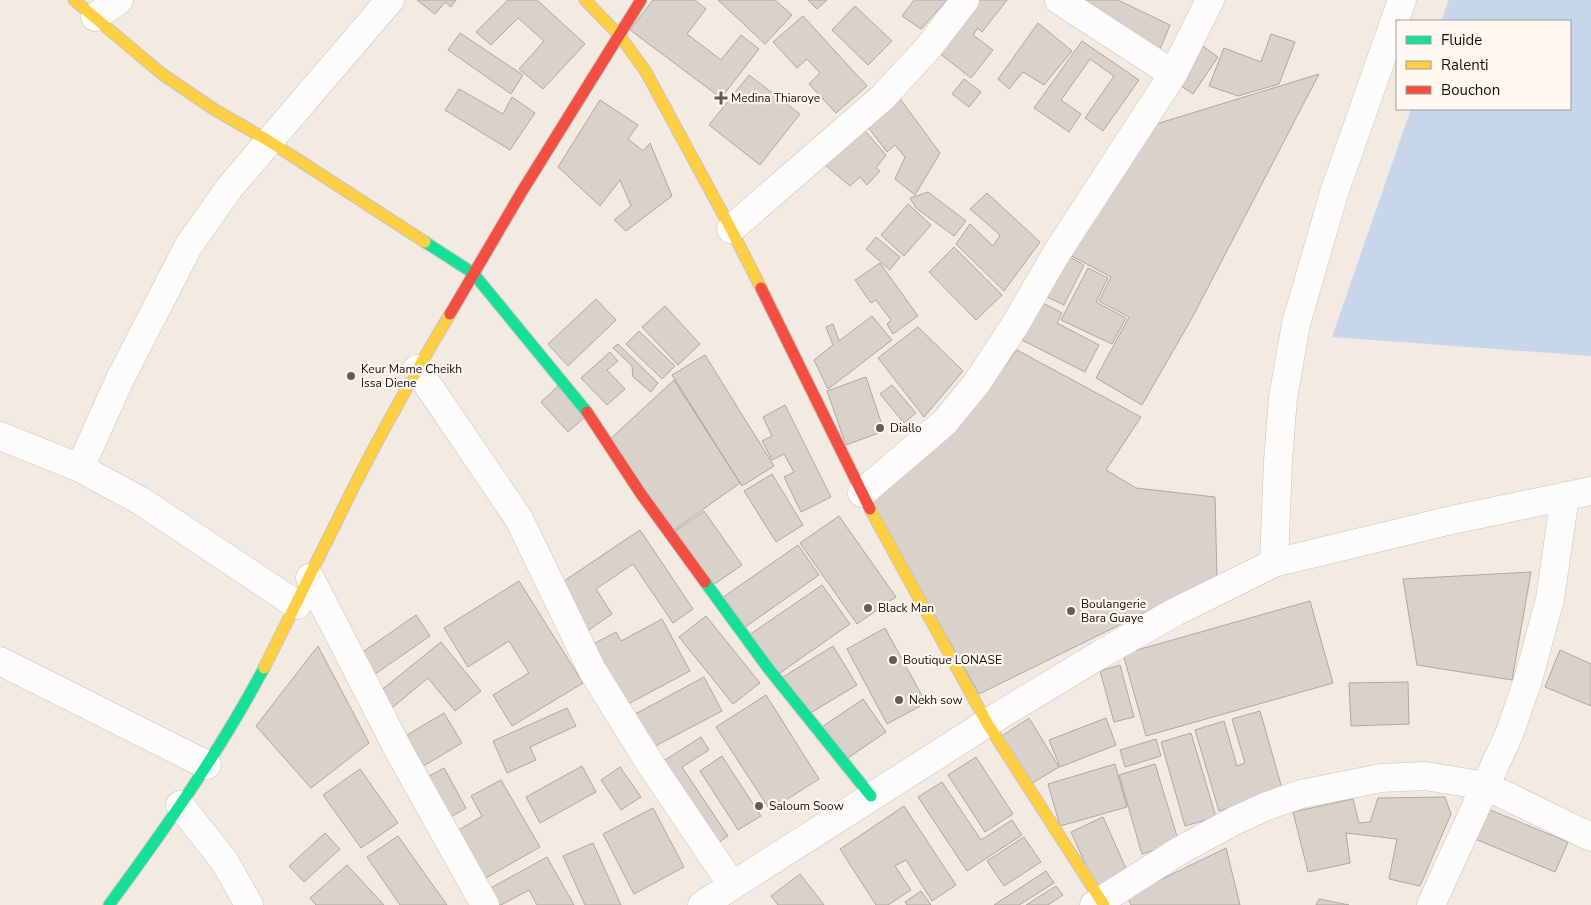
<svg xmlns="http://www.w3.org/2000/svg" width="1591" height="905" viewBox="0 0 1591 905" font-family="'Nunito Sans',sans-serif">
<rect width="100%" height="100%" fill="#f3eae1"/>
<path fill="#c8d6ec" d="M 1449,0 L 1591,0 L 1591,356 L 1332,337 L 1411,109 L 1570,109 L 1570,21 L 1441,21 Z"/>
<path fill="#d9d2cb" stroke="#afa7a1" d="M 417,0 L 456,0 L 451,7 L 445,2 L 435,14 Z
M 508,0 L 537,0 L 585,44 L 543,89 L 519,69 L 544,41 L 518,18 L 491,45 L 476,32 Z
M 653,0 L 695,0 L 706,9 L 687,34 L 721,60 L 741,35 L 759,49 L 721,98 L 630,30 Z
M 718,0 L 775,0 L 792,15 L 765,44 Z
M 808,0 L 827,0 L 817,9 Z
M 914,0 L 947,0 L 921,29 L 902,16 Z
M 971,0 L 1007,0 L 982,32 L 978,28 L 973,35 L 993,50 L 971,78 L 934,49 Z
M 1075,0 L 1118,0 L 1170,25 L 1156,59 Z
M 855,6 L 892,41 L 868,65 L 832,30 Z
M 803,16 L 867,86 L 836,113 L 809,84 L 820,73 L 807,59 L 797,68 L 773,42 Z
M 1038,23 L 1072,51 L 1044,85 L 1023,72 L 1009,89 L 998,79 Z
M 460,33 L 523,75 L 511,94 L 448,50 Z
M 1271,34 L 1295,42 L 1279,84 L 1238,96 L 1209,86 L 1224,48 L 1261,62 Z
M 1082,41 L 1139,80 L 1103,131 L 1085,118 L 1114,76 L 1090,59 L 1061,100 L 1081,114 L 1069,132 L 1034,108 Z
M 1200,44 L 1218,57 L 1193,94 L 1174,81 Z
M 1319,74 L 1192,318 L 1142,405 L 1096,378 L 1129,317 L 1099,301 L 1111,277 L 1066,253 L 1140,129 Z
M 749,75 L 800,114 L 760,165 L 709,125 Z
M 964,79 L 981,92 L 969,107 L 952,94 Z
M 459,89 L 503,114 L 512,97 L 535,113 L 510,150 L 445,110 Z
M 895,92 L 940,153 L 915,195 L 895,179 L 905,157 L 895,145 L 887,152 L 864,122 Z
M 600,100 L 638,125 L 628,139 L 643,151 L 650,143 L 672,196 L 626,231 L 614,220 L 631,206 L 620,180 L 600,206 L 558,167 Z
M 860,125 L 886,155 L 876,168 L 880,171 L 867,185 L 860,177 L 850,186 L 819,160 Z
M 928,192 L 966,221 L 954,236 L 916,208 L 910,198 Z
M 987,193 L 1040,242 L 1004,291 L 956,244 L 970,224 L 993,246 L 1000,235 L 970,209 Z
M 908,204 L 931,225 L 904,256 L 881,235 Z
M 876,237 L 900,257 L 890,270 L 866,249 Z
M 954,247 L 1002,295 L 976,320 L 929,272 Z
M 1064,254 L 1084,265 L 1064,305 L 1043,295 Z
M 880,263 L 918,316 L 893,334 L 887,324 L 891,320 L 876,300 L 871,303 L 855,280 Z
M 1088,268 L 1108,278 L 1096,302 L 1126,318 L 1112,344 L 1061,320 Z
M 596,299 L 616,320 L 568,366 L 548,344 Z
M 1039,301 L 1062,313 L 1057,323 L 1099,345 L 1085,372 L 1020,339 Z
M 665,306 L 700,344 L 678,365 L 642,327 Z
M 872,316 L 892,340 L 828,389 L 814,360 L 833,345 L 826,327 L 833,324 L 839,341 Z
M 918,327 L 963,371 L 924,417 L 878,358 Z
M 639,331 L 675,366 L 662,379 L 626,344 Z
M 618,344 L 658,383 L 651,392 L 633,377 L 632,366 L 613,348 Z
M 1017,350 L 1141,417 L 1106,470 L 1136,488 L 1215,497 L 1217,577 L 979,694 L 867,495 L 953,434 Z
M 610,352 L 618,361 L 607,370 L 625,389 L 607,405 L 581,378 Z
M 705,355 L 774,466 L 742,486 L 672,375 Z
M 866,377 L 884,431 L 846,445 L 827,391 Z
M 674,380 L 740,483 L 671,532 L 607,442 Z
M 892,385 L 916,413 L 904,423 L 880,394 Z
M 558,386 L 585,417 L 568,432 L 541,402 Z
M 785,405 L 831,497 L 801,512 L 784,477 L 794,472 L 784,454 L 772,460 L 762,441 L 772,436 L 763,417 Z
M 772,474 L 803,525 L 776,542 L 744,491 Z
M 704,511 L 742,565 L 713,585 L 675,531 Z
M 839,516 L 896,597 L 857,624 L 800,543 Z
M 640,530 L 693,609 L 673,623 L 633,564 L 596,589 L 612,614 L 586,632 L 555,587 Z
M 798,545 L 819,575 L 744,628 L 722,598 Z
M 1531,572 L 1512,680 L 1417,665 L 1403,579 Z
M 519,581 L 583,683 L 512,726 L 493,695 L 529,673 L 509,641 L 468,667 L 444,628 Z
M 822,585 L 850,624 L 777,675 L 749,635 Z
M 1310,601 L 1333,683 L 1146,736 L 1123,654 Z
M 416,615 L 430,636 L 368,679 L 354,658 Z
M 706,616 L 760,683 L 733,704 L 679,637 Z
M 662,619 L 690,671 L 617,710 L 584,649 L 616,632 L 621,641 Z
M 885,628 L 926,703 L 887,724 L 847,649 Z
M 441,642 L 481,691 L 455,711 L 428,678 L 387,712 L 374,696 Z
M 318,646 L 369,743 L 311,788 L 256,726 Z
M 833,646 L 857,685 L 807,715 L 783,677 Z
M 1560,650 L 1591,664 L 1591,706 L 1545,687 Z
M 1120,665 L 1134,717 L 1114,722 L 1100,671 Z
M 704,677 L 722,711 L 644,752 L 626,719 Z
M 1408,682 L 1409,724 L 1351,726 L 1349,683 Z
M 766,695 L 819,779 L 770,810 L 716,727 Z
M 863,699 L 886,732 L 845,760 L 822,727 Z
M 567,708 L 576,726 L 530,747 L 536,760 L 507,773 L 493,741 Z
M 1260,711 L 1283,792 L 1219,811 L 1195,730 L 1224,721 L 1237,766 L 1245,763 L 1232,719 Z
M 444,713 L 462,743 L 415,771 L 397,741 Z
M 1029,718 L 1059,767 L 1029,785 L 1000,737 Z
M 1106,718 L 1116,745 L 1060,767 L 1049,740 Z
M 1191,733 L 1216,817 L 1185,826 L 1161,742 Z
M 701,737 L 709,750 L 682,767 L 728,836 L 709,849 L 654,767 Z
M 1156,739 L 1161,756 L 1125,767 L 1120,750 Z
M 722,756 L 761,816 L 738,830 L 700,771 Z
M 976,757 L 1013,814 L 985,832 L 948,775 Z
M 1115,764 L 1127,807 L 1060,826 L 1048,784 Z
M 1155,764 L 1179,843 L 1142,854 L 1119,775 Z
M 582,766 L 596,792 L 540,823 L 526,797 Z
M 620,767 L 641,797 L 621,810 L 601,780 Z
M 444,768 L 466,808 L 442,822 L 420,781 Z
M 360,769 L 398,823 L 361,848 L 323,795 Z
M 501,780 L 540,847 L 477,883 L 450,835 L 482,816 L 471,796 Z
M 942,782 L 981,840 L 1012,820 L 1022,835 L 967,871 L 918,797 Z
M 1445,797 L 1451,814 L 1420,886 L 1389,879 L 1397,839 L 1346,833 L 1350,863 L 1308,872 L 1293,812 L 1353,799 L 1359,823 L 1370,822 L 1378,798 Z
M 904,806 L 956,885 L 932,901 L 906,860 L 895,866 L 911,890 L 888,905 L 876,905 L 840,849 Z
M 653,808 L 684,867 L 634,894 L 603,834 Z
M 1488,809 L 1568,842 L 1555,872 L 1475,839 Z
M 1103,817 L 1128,873 L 1096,888 L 1071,832 Z
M 325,833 L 340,849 L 304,882 L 289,866 Z
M 398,836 L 447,905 L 400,905 L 367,857 Z
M 1024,837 L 1041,862 L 1004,886 L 987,861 Z
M 593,843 L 621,905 L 585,905 L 563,856 Z
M 1226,848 L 1240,905 L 1131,905 L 1127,896 Z
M 547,857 L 574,905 L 537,905 L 529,890 L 501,905 L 496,905 L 487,890 Z
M 347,865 L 384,905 L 316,905 L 310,898 Z
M 1046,871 L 1054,883 L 1019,905 L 994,905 Z
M 800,874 L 824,905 L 778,905 L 771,896 Z
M 1056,886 L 1063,895 L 1048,905 L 1026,905 Z
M 921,891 L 931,905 L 907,905 L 905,902 Z
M 1319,899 L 1349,905 L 1316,905 Z"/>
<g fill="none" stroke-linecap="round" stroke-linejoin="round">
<g stroke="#cac3bc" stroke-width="29">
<path id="street" d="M 1059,0 L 1173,74
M 95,17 L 119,0
M 731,229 L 883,97 L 928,48 L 965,0
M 417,369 L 519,519 L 592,670 L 651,765 L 732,885
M 0,436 L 80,468 L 141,501 L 297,605
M 80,468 L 120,379 L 189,245 L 230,187 L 390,0
M 862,493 L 945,422 L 976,384 L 1015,325 L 1056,254 L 1173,74 L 1210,0
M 1274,563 L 1278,461 L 1283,398 L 1296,324 L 1334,193 L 1402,0
M 310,578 L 399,751 L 485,905
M 0,661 L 207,765
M 180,805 L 225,862 L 249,905
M 702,905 L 987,723 L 1101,654 L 1175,612 L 1274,563 L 1452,520 L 1591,491
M 1094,905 L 1179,851 L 1234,821 L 1267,806 L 1301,794 L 1381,778 L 1425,776 L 1486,786 L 1591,837
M 1431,905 L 1510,732 L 1528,680 L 1550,599 L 1565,496"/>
</g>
<g stroke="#cac3bc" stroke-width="13">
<path id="fast" d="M 425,242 L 473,273 L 587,412
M 705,582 L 768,668 L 871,796
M 109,905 C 165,829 220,751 264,668"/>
</g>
<g stroke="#cac3bc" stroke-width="13">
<path id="slow" d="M 74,0 L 162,74 L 215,110 L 269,141 L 425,242
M 585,0 L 620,36 L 646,72 L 731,229 L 761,288
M 870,509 L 987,723 L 1104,905
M 264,668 C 289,619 312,570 337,521 C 371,450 410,381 450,314"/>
</g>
<g stroke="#cac3bc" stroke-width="13">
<path id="jam" d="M 761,288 L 870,509
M 450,314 L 521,193 L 641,0
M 587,412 L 641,494 L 705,582"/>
</g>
<use href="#street" stroke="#fdfcfa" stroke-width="28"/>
<use href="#fast" stroke="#16e098" stroke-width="11"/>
<use href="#slow" stroke="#ffcf43" stroke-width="11"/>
<use href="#jam" stroke="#f24e42" stroke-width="11"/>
</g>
<g fill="#635c55" stroke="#fff8f2" stroke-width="2">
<path d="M718.5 90.5h5v5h5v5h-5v5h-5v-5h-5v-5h5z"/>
<circle cx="351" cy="376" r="5"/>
<circle cx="880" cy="428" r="5"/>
<circle cx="868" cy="608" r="5"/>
<circle cx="1071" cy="611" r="5"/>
<circle cx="893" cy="660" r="5"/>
<circle cx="899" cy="700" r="5"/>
<circle cx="759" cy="806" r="5"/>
</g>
<g text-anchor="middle" stroke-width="4.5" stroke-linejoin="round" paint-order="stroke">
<g font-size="12" fill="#150f0a" stroke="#fff8f2" text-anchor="start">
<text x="731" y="102">Medina Thiaroye</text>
<text x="361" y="373">Keur Mame Cheikh<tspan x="361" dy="14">Issa Diene</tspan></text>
<text x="890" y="432">Diallo</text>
<text x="1081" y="608">Boulangerie<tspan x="1081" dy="14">Bara Guaye</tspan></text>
<text x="878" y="612">Black Man</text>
<text x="903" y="664">Boutique LONASE</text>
<text x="909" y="704">Nekh sow</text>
<text x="769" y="810">Saloum Soow</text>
</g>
</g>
<rect x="1396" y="20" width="175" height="90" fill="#fff8f2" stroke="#a19b95"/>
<rect x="1406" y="36" width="25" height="8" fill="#16e098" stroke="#a19b95"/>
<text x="1441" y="45" font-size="15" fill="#150f0a">Fluide</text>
<rect x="1406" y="61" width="25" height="8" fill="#ffcf43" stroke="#a19b95"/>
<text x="1441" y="70" font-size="15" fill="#150f0a">Ralenti</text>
<rect x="1406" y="86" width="25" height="8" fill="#f24e42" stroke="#a19b95"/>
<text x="1441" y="95" font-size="15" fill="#150f0a">Bouchon</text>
</svg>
